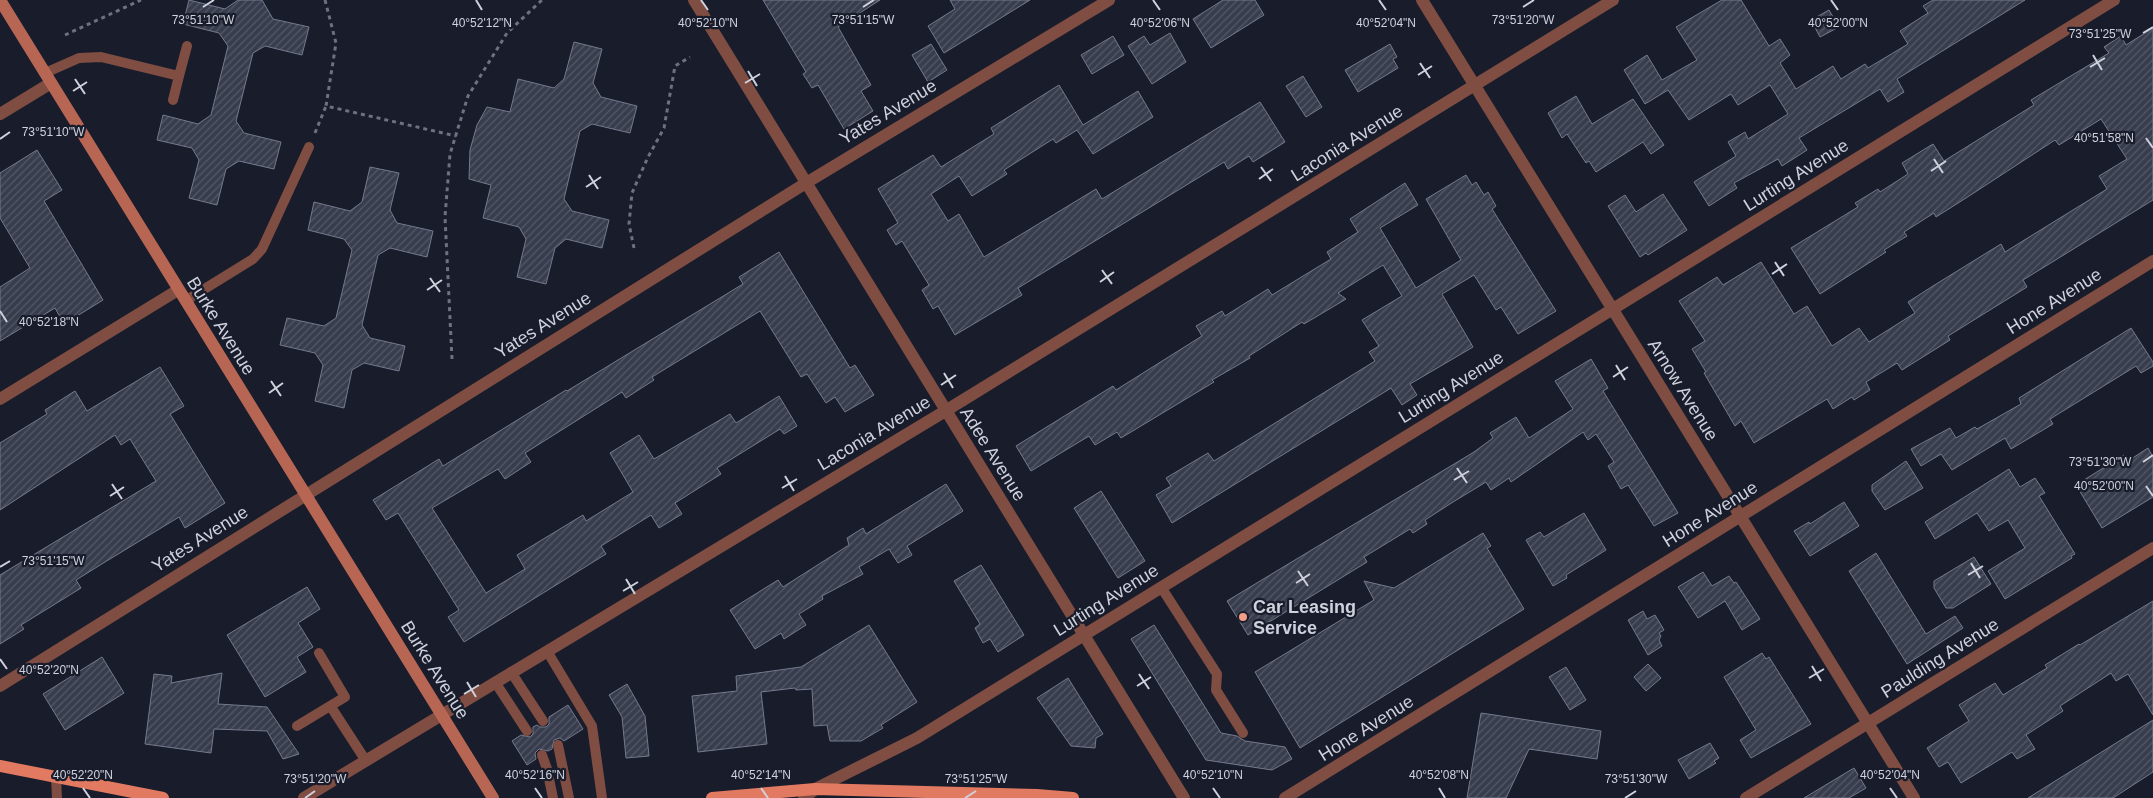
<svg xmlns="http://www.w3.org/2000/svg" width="2153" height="798" viewBox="0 0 2153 798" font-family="Arial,sans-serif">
<defs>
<pattern id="building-hatch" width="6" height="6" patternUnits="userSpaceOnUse" patternTransform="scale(1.25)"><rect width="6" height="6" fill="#383d4e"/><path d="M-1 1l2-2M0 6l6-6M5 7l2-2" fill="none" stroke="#545867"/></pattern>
</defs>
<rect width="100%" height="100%" fill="#181c2b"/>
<path fill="url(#building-hatch)" stroke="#747a8d" d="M 189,0 L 225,9 L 238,0 L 262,0 L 273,19 L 309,27 L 302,55 L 265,46 L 253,53 L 236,121 L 244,133 L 281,142 L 274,169 L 239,161 L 226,169 L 217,205 L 189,198 L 199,160 L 192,148 L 157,140 L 163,115 L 198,124 L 211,115 L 228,46 L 219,33 L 183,24 Z
M 763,0 L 880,0 L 838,27 L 871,85 L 861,91 L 873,111 L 844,129 L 818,85 L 812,88 L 803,74 L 806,72 Z
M 950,0 L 1030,0 L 944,53 L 928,26 L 955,9 Z
M 1223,0 L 1255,0 L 1264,15 L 1211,48 L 1193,19 Z
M 1722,0 L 1741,0 L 1769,46 L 1780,39 L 1790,55 L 1780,63 L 1796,89 L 1833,66 L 1841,79 L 1865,64 L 1868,68 L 1908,44 L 1900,31 L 1928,13 L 1923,6 L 1933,0 L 2025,0 L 1897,79 L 1904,92 L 1888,102 L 1880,89 L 1799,138 L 1807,150 L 1782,166 L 1778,159 L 1734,183 L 1737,188 L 1709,206 L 1694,182 L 1736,156 L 1728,142 L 1745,132 L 1748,139 L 1788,114 L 1770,85 L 1738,105 L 1731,94 L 1689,120 L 1668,90 L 1645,104 L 1624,70 L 1647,55 L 1662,80 L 1697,60 L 1676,27 Z
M 1829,10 L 1839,27 L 1820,37 L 1811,20 Z
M 2153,28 L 2153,200 L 2023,280 L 2027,287 L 1948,336 L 1950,340 L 1902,370 L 1897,363 L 1866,382 L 1870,390 L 1854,400 L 1852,397 L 1833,409 L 1827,399 L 1754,443 L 1741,421 L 1735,426 L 1704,373 L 1706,372 L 1692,349 L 1705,341 L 1679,301 L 1717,277 L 1723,285 L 1761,262 L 1794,314 L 1807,306 L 1832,346 L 1859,328 L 1869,342 L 1915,313 L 1908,302 L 1933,286 L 2001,244 L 2005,252 L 2107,189 L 2099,176 L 2127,159 L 2101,119 L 2059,145 L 2055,140 L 1966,198 L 1936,217 L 1934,213 L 1904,232 L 1907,236 L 1884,250 L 1886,252 L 1820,294 L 1791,248 L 1858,207 L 1855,203 L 1878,189 L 1880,192 L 1908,174 L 1902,163 L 1933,144 L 1944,161 L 2034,105 L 2031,100 L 2109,53 L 2104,47 L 2121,36 L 2126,45 Z
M 1170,33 L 1186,62 L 1152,84 L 1128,46 L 1144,36 L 1150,45 Z
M 1113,36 L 1124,55 L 1092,74 L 1081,55 Z
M 574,42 L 602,49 L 593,83 L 601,97 L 637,106 L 630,133 L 592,124 L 580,131 L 564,199 L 572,211 L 609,220 L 602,248 L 566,239 L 555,248 L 546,284 L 517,277 L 526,239 L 519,227 L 483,218 L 491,185 L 469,179 L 470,150 L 477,125 L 487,107 L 510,112 L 518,79 L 554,88 L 564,79 Z
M 931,44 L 947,70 L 928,82 L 912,55 Z
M 1390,44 L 1397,57 L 1393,59 L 1398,68 L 1358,92 L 1345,70 Z
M 1303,76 L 1322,107 L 1306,117 L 1286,86 Z
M 1059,85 L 1083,125 L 1138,91 L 1153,117 L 1093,154 L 1077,130 L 1056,143 L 1053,139 L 1004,170 L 1007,174 L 972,196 L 959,176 L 931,194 L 948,221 L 959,214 L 984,257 L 1096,189 L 1102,199 L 1260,102 L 1285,142 L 1253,162 L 1249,156 L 1228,169 L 1224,162 L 1018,288 L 1022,295 L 955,335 L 938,306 L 933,309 L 922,290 L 929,285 L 902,241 L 896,245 L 887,230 L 898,223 L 878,189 L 933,155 L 941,167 L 994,134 L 991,128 Z
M 1576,96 L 1592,124 L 1633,99 L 1664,145 L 1651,154 L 1643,142 L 1596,172 L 1589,161 L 1586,163 L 1567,134 L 1562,138 L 1548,113 Z
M 37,150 L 62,190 L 44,201 L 103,300 L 64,324 L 55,308 L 0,341 L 0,287 L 30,268 L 0,218 L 0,173 Z
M 370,167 L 399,173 L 390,210 L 397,223 L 433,231 L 427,257 L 390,248 L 378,255 L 362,325 L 370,338 L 405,346 L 399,371 L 364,363 L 352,370 L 344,408 L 315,401 L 323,365 L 315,353 L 280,345 L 287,318 L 324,326 L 336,318 L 352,250 L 344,239 L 308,230 L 314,202 L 350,211 L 362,202 Z
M 1466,175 L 1472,185 L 1476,182 L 1484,195 L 1488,192 L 1496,206 L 1492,209 L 1556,311 L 1518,334 L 1501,307 L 1496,310 L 1474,275 L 1442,294 L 1473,347 L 1410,384 L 1417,395 L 1402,405 L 1391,388 L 1172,523 L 1156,495 L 1171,486 L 1166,478 L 1208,453 L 1214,461 L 1375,361 L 1369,352 L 1379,346 L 1362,320 L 1402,296 L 1383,265 L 1338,293 L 1346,299 L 1304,324 L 1302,322 L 1249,356 L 1250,358 L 1212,380 L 1214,382 L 1121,438 L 1117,432 L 1095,445 L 1089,436 L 1031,471 L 1016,446 L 1113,386 L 1116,390 L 1202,336 L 1196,326 L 1222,311 L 1225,316 L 1268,289 L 1272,295 L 1331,259 L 1327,252 L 1358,232 L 1350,219 L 1405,183 L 1418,205 L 1380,228 L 1416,288 L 1461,260 L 1426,199 Z
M 1663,194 L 1687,230 L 1648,255 L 1646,253 L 1640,257 L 1608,206 L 1625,195 L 1636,212 Z
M 779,252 L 850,368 L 855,365 L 874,395 L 845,412 L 835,397 L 826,403 L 807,374 L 801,377 L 760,311 L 652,377 L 654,380 L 626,398 L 622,392 L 525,453 L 531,462 L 505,479 L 498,469 L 432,508 L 486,593 L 525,569 L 517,555 L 583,515 L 586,521 L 633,492 L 610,453 L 639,435 L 654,459 L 730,414 L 736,423 L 779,396 L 797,426 L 784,434 L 780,429 L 717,468 L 721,474 L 675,503 L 682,514 L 659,528 L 651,515 L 601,546 L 606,554 L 464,642 L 448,617 L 459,610 L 398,513 L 386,520 L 373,500 L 439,459 L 443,466 L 566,390 L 567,391 L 743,284 L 739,277 Z
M 2131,328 L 2153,362 L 2153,366 L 2141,373 L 2136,366 L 2050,419 L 2053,424 L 2011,449 L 2005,438 L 1952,470 L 1941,454 L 1921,466 L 1911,449 L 1950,428 L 1956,438 L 1975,427 L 1977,429 L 2021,404 L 2019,398 Z
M 1591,359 L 1608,388 L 1603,391 L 1678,513 L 1654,526 L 1628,485 L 1621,489 L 1608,466 L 1614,462 L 1596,434 L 1588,440 L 1583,432 L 1511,482 L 1509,478 L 1491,490 L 1486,482 L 1453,502 L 1425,520 L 1427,524 L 1413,533 L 1410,529 L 1364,557 L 1367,562 L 1248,635 L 1227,601 L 1474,452 L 1493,438 L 1490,433 L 1516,417 L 1529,438 L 1573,409 L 1555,381 Z
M 160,367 L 184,406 L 170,414 L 225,503 L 185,528 L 179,517 L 105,562 L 76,580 L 81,588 L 21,625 L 24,629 L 0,644 L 0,575 L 156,481 L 130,439 L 121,445 L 115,435 L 0,510 L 0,443 L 47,414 L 45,410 L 75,391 L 87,411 Z
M 2148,448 L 2153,457 L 2153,497 L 2102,528 L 2076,485 L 2124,455 L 2128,461 Z
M 1906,461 L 1923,488 L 1885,510 L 1872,491 L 1872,485 Z
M 2009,469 L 2020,487 L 2035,478 L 2045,493 L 2039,496 L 2075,554 L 2071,556 L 2072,558 L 2005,599 L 1988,571 L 2025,548 L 2008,520 L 1989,531 L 1977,513 L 1935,539 L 1925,522 Z
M 946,484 L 963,511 L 907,546 L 912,555 L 898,563 L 889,549 L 859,567 L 863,574 L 822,596 L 823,599 L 799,614 L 806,625 L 784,639 L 781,633 L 755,649 L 730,610 L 778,580 L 783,587 L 849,545 L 847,538 L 863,528 L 866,534 Z
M 1101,491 L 1145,561 L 1118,578 L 1074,508 Z
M 1844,502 L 1859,526 L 1810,556 L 1794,531 L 1809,522 L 1810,524 Z
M 1584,513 L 1606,550 L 1566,575 L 1567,578 L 1553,586 L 1526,540 L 1540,532 L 1544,537 Z
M 1483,533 L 1491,546 L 1487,548 L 1524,609 L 1300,748 L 1255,672 L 1374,600 L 1364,581 L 1394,588 Z
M 1876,553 L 1926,634 L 1955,616 L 1963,628 L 1907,664 L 1849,571 Z
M 1974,557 L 1991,584 L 1953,608 L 1946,608 L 1934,588 L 1934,581 Z
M 981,565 L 1024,635 L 998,652 L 990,639 L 983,643 L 975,628 L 980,624 L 954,581 Z
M 1703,572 L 1712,586 L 1729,576 L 1734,583 L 1736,582 L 1760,619 L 1742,630 L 1725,601 L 1698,618 L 1678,587 Z
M 307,587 L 320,609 L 298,623 L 313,647 L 297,657 L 306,672 L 265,697 L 227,635 Z
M 2153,601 L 2153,715 L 2128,674 L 2116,681 L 2111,673 L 2060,706 L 2063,711 L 2026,735 L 2035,749 L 2017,759 L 2012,752 L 1961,783 L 1948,762 L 1939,767 L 1927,748 L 1969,721 L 1959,705 L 1995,683 L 2003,695 L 2047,668 L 2045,665 L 2079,644 L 2080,645 Z
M 1643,611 L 1647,619 L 1655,615 L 1664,630 L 1659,633 L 1661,636 L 1659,640 L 1662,646 L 1648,655 L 1628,620 Z
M 869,625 L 917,702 L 881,725 L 883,728 L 861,741 L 830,741 L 827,725 L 814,726 L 812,689 L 796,690 L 795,688 L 761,692 L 767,744 L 698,752 L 692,696 L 737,691 L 736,676 L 801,667 Z
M 1154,625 L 1221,733 L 1237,736 L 1245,741 L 1285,747 L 1292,759 L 1272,770 L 1206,760 L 1131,639 Z
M 1762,653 L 1766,659 L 1769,657 L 1811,724 L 1751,758 L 1740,740 L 1756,730 L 1724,677 Z
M 102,657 L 124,693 L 65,730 L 43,694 Z
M 1648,664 L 1661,678 L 1646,691 L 1634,677 Z
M 1566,667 L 1586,700 L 1570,710 L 1549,677 Z
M 222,673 L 218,704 L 267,707 L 299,754 L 283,759 L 267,731 L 214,729 L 211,753 L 145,744 L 154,674 L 172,676 L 171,683 Z
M 1068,678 L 1103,734 L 1096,738 L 1095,748 L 1071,746 L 1037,698 Z
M 627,684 L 645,716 L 649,756 L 626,758 L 622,717 L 609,695 Z
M 568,705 L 583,729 L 564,741 L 560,738 L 554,740 L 552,749 L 548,751 L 539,749 L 535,753 L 536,759 L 527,765 L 512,741 L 521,735 L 530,737 L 533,734 L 533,727 L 537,725 L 540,727 L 546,727 L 549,724 L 549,717 Z
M 1481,713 L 1601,731 L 1597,759 L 1529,749 L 1506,798 L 1467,798 Z
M 2153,720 L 2153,772 L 2113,798 L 2028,798 Z
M 1710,743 L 1719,758 L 1714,761 L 1716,763 L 1689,779 L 1678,760 Z
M 1854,768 L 1866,788 L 1849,798 L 1804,798 Z"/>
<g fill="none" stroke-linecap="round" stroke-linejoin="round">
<path stroke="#6e717e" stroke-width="3" stroke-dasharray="4 4" stroke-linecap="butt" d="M 325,0 L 336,43 L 326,106 L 456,136
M 65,35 L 141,0
M 315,133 L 326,106
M 634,248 L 629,224 L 632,193 L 648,157 L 664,128 L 675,66 L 690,57
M 452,359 L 445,217 L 450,154 L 468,96 L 507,33 L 542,0"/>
<path stroke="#7f4d41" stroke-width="10" d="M 45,73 L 79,58 L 101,57 L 179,76 L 187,46
M 173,100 L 179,76
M 185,301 L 253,259 L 262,249 L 309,147
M 1161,587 L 1217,674 L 1216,690 L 1243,733
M 547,651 L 592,726 L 602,798
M 511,672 L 543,721
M 495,682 L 527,731
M 331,707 L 366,761
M 297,726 L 345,697 L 319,653
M 558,745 L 569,798
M 542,755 L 547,769 L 553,798
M 56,777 L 57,798"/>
<path stroke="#7f4d41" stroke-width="12" d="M 694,0 L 1184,798
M 1422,0 L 1914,798
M 0,114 L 51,83
M 0,399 L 178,290
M 0,686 L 806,183 L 1109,0
M 804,798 L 815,789 L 917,738 L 2114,0
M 1285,798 L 2153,261
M 1746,798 L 2153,548"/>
<path stroke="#7f4d41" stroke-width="12" d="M 304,798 L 947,410 L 1613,0"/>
<path stroke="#b76654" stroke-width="12" d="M 0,0 L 493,798"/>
<path stroke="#e27a62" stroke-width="12" d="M 0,766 L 163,798
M 712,798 L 815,789 L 1037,795 L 1073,798"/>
</g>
<path fill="none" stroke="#cfd2dd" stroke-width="2" d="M 476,0 L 482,10M 701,0 L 708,10M 1153,0 L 1160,10M 1379,0 L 1386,10M 1831,0 L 1838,10M 203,7 L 214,0M 863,7 L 874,0M 1523,7 L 1534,0M 2143,33 L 2153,27M 2093,55 L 2102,70M 1420,63 L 1430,78M 2090,67 L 2105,58M 748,71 L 757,86M 1418,75 L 1432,66M 75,79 L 85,94M 745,83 L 760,74M 73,91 L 87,82M 2146,138 L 2153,148M 0,139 L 10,132M 1934,159 L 1943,173M 1261,167 L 1271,181M 1931,171 L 1946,161M 589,175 L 598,189M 1259,179 L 1273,169M 586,187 L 601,177M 1775,262 L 1784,276M 1102,270 L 1112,284M 1772,274 L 1787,264M 430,278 L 440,292M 1100,282 L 1114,272M 427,290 L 442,280M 0,311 L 7,322M 1616,365 L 1625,380M 944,373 L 953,388M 1613,377 L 1628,367M 271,381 L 281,396M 941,385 L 956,375M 269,393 L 283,383M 2143,462 L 2153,455M 1457,468 L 1467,483M 785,476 L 794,491M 1454,480 L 1469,471M 112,484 L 122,499M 2146,486 L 2153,496M 782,488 L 797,479M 110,496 L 124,487M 1971,563 L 1980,578M 0,567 L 10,561M 1298,571 L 1308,586M 1968,575 L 1983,566M 626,579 L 635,594M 1296,583 L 1310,574M 623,591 L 638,582M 0,659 L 7,669M 1812,666 L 1821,681M 1139,674 L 1149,689M 1809,678 L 1824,669M 467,682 L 476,697M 1137,686 L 1151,677M 464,694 L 479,685M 83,788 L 90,798M 535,788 L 542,798M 761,788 L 768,798M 1213,788 L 1220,798M 1439,788 L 1445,798M 1890,788 L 1897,798M 305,798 L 315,791M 965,798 L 976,791M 1625,798 L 1636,791"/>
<circle fill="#f49e8a" stroke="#181c2b" stroke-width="2" cx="1243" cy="617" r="5"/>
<g text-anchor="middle" stroke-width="4.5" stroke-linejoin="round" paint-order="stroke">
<g font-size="18" fill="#cfd2dd" stroke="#181c2b">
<text transform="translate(888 112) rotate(-31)" y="6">Yates Avenue</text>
<text transform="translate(1347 143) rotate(-32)" y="6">Laconia Avenue</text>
<text transform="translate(1796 175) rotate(-32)" y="6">Lurting Avenue</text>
<text transform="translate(2054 301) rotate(-32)" y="6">Hone Avenue</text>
<text transform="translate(543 325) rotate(-32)" y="6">Yates Avenue</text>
<text transform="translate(221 326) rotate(58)" y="6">Burke Avenue</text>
<text transform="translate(1451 387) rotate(-32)" y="6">Lurting Avenue</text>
<text transform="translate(1683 390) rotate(58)" y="6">Arnow Avenue</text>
<text transform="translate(874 433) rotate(-31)" y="6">Laconia Avenue</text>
<text transform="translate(993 454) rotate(58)" y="6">Adee Avenue</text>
<text transform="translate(1710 514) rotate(-32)" y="6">Hone Avenue</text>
<text transform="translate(200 539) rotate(-32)" y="6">Yates Avenue</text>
<text transform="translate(1106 600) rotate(-32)" y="6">Lurting Avenue</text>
<text transform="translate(1940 658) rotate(-32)" y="6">Paulding Avenue</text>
<text transform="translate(435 670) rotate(58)" y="6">Burke Avenue</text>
<text transform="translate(1366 728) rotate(-32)" y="6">Hone Avenue</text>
</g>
<g font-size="18" font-weight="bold" fill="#cfd2dd" stroke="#181c2b" text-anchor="start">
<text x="1253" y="613">Car Leasing<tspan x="1253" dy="21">Service</tspan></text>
</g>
</g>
<g font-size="12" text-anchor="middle" fill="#cfd2dd" stroke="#181c2b" stroke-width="4.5" stroke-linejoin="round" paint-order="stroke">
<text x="203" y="24">73°51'10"W</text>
<text x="863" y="24">73°51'15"W</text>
<text x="1523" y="24">73°51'20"W</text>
<text x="1386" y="27">40°52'04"N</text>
<text x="482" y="27">40°52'12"N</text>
<text x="708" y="27">40°52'10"N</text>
<text x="1160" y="27">40°52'06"N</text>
<text x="1838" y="27">40°52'00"N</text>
<text x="2100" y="38">73°51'25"W</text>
<text x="53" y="136">73°51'10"W</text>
<text x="2104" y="142">40°51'58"N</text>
<text x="49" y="326">40°52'18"N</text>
<text x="2100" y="466">73°51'30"W</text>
<text x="2104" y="490">40°52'00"N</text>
<text x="53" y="565">73°51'15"W</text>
<text x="49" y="674">40°52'20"N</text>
<text x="83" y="779">40°52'20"N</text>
<text x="535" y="779">40°52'16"N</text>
<text x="761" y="779">40°52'14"N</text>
<text x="1213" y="779">40°52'10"N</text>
<text x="1439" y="779">40°52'08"N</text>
<text x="1890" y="779">40°52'04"N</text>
<text x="315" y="783">73°51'20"W</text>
<text x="976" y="783">73°51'25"W</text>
<text x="1636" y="783">73°51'30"W</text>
</g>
</svg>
